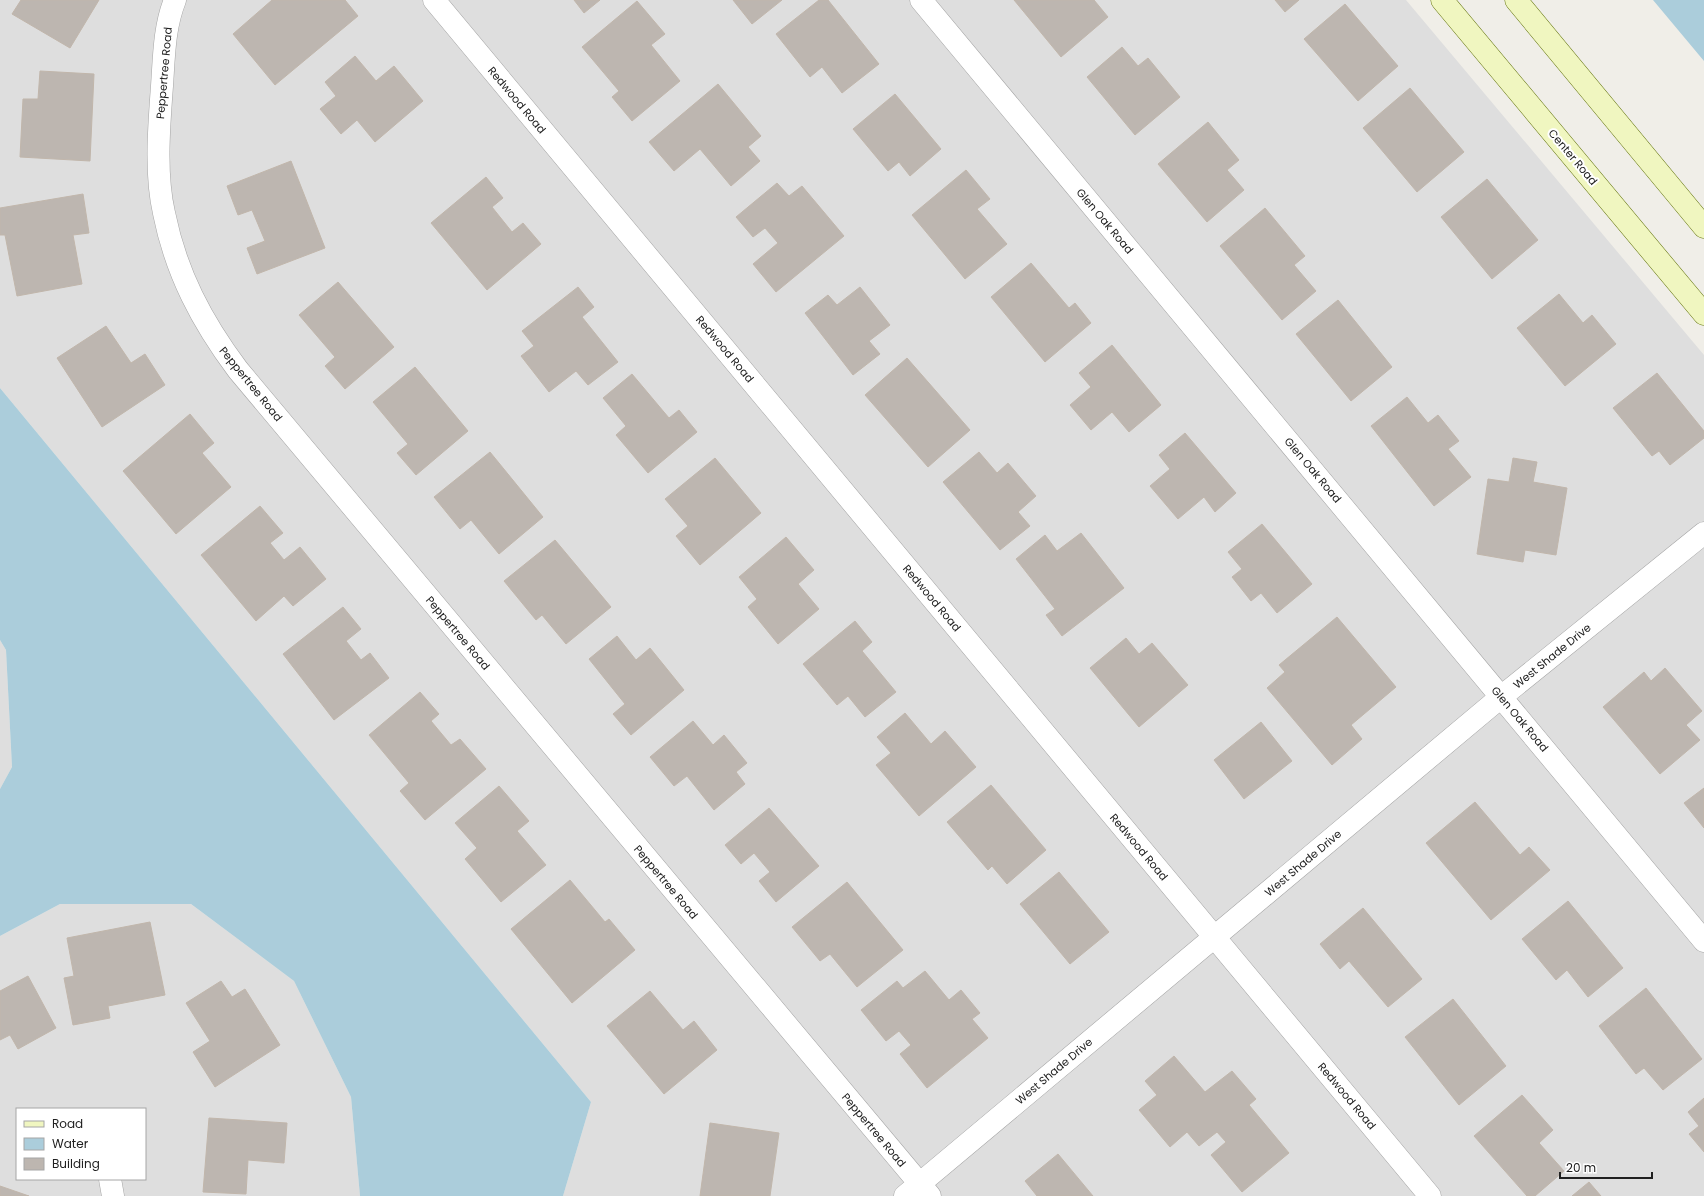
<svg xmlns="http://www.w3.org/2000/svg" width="1704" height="1196" viewBox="0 0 1704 1196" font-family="Poppins,sans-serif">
<rect width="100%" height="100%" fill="#f0eee8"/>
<path fill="#dedede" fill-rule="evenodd" d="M 0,0 L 1406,0 L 1704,355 L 1704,1196 L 563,1196 L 591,1102 L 0,388 Z
M 0,640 L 6,650 L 12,767 L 0,789 Z
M 60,904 L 191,904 L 294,981 L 351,1097 L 360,1196 L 0,1196 L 0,936 ZM 17,1109 L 145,1109 L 145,1179 L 17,1179 Z"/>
<path fill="#abcddb" d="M 1653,0 L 1704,0 L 1704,61 Z
M 0,388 L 591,1102 L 563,1196 L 360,1196 L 351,1097 L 294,981 L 191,904 L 60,904 L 0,936 L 0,789 L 12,767 L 6,650 L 0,640 Z"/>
<path fill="#bdb6b0" stroke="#c1b6ab" d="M 21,0 L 99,0 L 70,48 L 12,14 Z
M 272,0 L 345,0 L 358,16 L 275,85 L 233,34 Z
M 574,0 L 600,0 L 584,13 Z
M 733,0 L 782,0 L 752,24 Z
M 819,0 L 828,0 L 879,64 L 842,93 L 822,67 L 810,77 L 776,34 Z
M 1014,0 L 1094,0 L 1108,17 L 1061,57 Z
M 1275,0 L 1299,0 L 1285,12 Z
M 637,1 L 665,34 L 651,45 L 680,81 L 632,121 L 612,97 L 619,91 L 582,47 Z
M 1345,4 L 1398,66 L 1358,101 L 1304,39 Z
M 1122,47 L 1138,66 L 1148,58 L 1180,97 L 1135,135 L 1087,77 Z
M 355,56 L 376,81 L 394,66 L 423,101 L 375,142 L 357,120 L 341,134 L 320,109 L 336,96 L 325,82 Z
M 40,71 L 94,74 L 90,161 L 20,157 L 23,99 L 38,99 Z
M 718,84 L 761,136 L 748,147 L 760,161 L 731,186 L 700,149 L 674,171 L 649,142 Z
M 1410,88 L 1464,152 L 1417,192 L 1363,128 Z
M 895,94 L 941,149 L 910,176 L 899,162 L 888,171 L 853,129 Z
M 1208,122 L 1239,160 L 1227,170 L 1244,190 L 1207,222 L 1158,164 Z
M 291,161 L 325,248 L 257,274 L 247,248 L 265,241 L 252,210 L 238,215 L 227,186 Z
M 966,170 L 990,199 L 977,209 L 1007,244 L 965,279 L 912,215 Z
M 486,177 L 503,198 L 492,207 L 512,232 L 523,223 L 541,244 L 487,290 L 431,223 Z
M 1487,179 L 1538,240 L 1492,279 L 1441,217 Z
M 777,183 L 789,196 L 802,186 L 844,236 L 776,292 L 753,264 L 778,243 L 765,228 L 753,237 L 736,217 Z
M 83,194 L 89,233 L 73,235 L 82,284 L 17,296 L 5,235 L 0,235 L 0,208 Z
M 1265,208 L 1305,256 L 1294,265 L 1316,291 L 1282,320 L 1220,246 Z
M 1031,263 L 1069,308 L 1075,303 L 1091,323 L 1045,362 L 991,297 Z
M 338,282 L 394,347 L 345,389 L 325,366 L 335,357 L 299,315 Z
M 578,287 L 594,307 L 582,317 L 618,362 L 588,385 L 576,371 L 549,392 L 521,356 L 534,346 L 522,331 Z
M 860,287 L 890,325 L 869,341 L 880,354 L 853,375 L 805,313 L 828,295 L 837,305 Z
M 1559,294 L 1583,323 L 1592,315 L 1616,344 L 1565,386 L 1517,328 Z
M 1338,300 L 1392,367 L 1351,401 L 1296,334 Z
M 106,326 L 131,363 L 145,354 L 165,385 L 102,427 L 57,358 Z
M 1112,345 L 1161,405 L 1129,432 L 1112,412 L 1091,430 L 1070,405 L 1091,387 L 1079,373 Z
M 907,358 L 970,430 L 928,467 L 865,395 Z
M 415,367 L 468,431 L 416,475 L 397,453 L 408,444 L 373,402 Z
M 1657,373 L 1704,431 L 1704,438 L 1670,465 L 1659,451 L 1652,456 L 1613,408 Z
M 632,374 L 669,418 L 679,410 L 697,432 L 648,473 L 616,435 L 626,426 L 603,398 Z
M 1407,397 L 1428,423 L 1438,415 L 1459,441 L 1448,449 L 1471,477 L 1434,506 L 1371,426 Z
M 190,414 L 214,443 L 202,453 L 231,487 L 176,534 L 123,471 Z
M 1185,433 L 1236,493 L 1215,512 L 1204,497 L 1178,519 L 1150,486 L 1170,469 L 1159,455 Z
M 490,452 L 543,517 L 499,554 L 471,520 L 460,529 L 434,497 Z
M 979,452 L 997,473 L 1008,463 L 1036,496 L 1018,512 L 1030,526 L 1000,550 L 943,482 Z
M 715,458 L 761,513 L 700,565 L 676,536 L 688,526 L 665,499 Z
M 1513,458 L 1537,462 L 1533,482 L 1567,488 L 1556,555 L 1525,550 L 1523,562 L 1477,554 L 1488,479 L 1509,482 Z
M 260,506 L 283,533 L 270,543 L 284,560 L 300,547 L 326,579 L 293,606 L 284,596 L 256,621 L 201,555 Z
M 1262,524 L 1312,584 L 1277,613 L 1261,593 L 1251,601 L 1232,577 L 1242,569 L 1228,552 Z
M 1081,533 L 1124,588 L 1062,636 L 1046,615 L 1055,609 L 1016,559 L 1045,535 L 1057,551 Z
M 786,537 L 814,570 L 798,584 L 819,609 L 778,644 L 748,607 L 757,599 L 739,577 Z
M 555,540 L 611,607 L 566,644 L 542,615 L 536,620 L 504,581 Z
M 343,607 L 361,629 L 346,641 L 361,660 L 370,653 L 389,678 L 334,720 L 283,654 Z
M 1337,617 L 1396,687 L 1351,725 L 1362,739 L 1332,765 L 1267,688 L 1285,672 L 1279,665 Z
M 855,621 L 872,642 L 862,651 L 896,692 L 865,717 L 848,696 L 837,705 L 803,664 Z
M 617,636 L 636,660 L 650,648 L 684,690 L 631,735 L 613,714 L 625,704 L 589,659 Z
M 1126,638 L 1139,654 L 1152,643 L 1188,685 L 1139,727 L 1090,668 Z
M 1665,668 L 1702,711 L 1686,725 L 1700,740 L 1660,774 L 1603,707 L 1644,672 L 1651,681 Z
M 420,692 L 439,714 L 431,721 L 451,745 L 460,739 L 486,769 L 425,820 L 400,791 L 409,783 L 369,735 Z
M 905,713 L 931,744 L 945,731 L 976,767 L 919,816 L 876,765 L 891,753 L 877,737 Z
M 693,721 L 713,745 L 724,735 L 747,763 L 736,772 L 745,784 L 714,810 L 687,776 L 674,786 L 650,757 Z
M 1261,722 L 1292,761 L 1244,799 L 1214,760 Z
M 991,785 L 1046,850 L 1007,884 L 992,866 L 988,870 L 947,822 Z
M 499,786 L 529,821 L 517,831 L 546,865 L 501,902 L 465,859 L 477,848 L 455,823 Z
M 1704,788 L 1704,828 L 1684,803 Z
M 1475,802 L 1520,855 L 1529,847 L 1550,870 L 1491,920 L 1426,843 Z
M 769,808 L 819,866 L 776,902 L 759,881 L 770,872 L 754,853 L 741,864 L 725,845 Z
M 1059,872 L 1109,932 L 1070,964 L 1020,904 Z
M 570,880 L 605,922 L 609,919 L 635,950 L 572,1003 L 511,929 Z
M 847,882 L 903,950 L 857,987 L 830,954 L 820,961 L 792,927 Z
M 1568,901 L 1623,968 L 1588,997 L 1567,970 L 1556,980 L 1522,939 Z
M 1363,908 L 1422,979 L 1388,1007 L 1349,961 L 1340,969 L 1320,944 Z
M 150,922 L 165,995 L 108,1006 L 110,1018 L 73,1025 L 64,978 L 74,976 L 67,938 Z
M 925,971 L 949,1000 L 961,990 L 980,1013 L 972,1019 L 988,1038 L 927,1088 L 900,1054 L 911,1045 L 899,1031 L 886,1041 L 861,1010 L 897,981 L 903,988 Z
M 28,976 L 56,1028 L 18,1049 L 10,1035 L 0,1040 L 0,991 Z
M 221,981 L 232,997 L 245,989 L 280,1045 L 215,1087 L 193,1052 L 210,1041 L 186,1003 Z
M 1646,988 L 1702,1059 L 1663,1090 L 1644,1068 L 1636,1074 L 1599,1026 Z
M 650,991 L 683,1030 L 694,1021 L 717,1050 L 664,1094 L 607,1026 Z
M 1453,999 L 1506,1066 L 1459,1105 L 1405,1037 Z
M 1174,1056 L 1205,1092 L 1232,1071 L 1256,1099 L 1249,1105 L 1289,1153 L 1242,1192 L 1211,1155 L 1226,1142 L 1217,1132 L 1199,1146 L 1187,1132 L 1170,1147 L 1139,1110 L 1157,1095 L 1145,1081 Z
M 1522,1095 L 1553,1130 L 1539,1143 L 1564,1171 L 1535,1196 L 1527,1196 L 1474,1136 Z
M 1704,1098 L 1704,1152 L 1689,1134 L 1699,1126 L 1688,1112 Z
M 209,1118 L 287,1123 L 284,1163 L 248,1160 L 246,1194 L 203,1192 Z
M 710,1123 L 779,1133 L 770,1196 L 700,1196 Z
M 1058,1154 L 1093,1196 L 1037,1196 L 1025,1181 Z
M 1589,1182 L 1601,1196 L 1572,1196 Z
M 0,1186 L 29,1196 L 0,1196 Z"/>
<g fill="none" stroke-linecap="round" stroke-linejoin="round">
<g stroke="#a4a4a4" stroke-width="23">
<path id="street" d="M 175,0 C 164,27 164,58 162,86 C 159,126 155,174 164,213 C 176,273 202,322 238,370 L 930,1196
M 434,0 L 1430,1196
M 921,0 L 1704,941
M 110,1179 L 113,1196
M 905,1196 L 1501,697 L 1704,533"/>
</g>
<g stroke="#62730c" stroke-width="23">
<path id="secondary" d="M 1442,0 L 1704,314
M 1516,0 L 1704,227"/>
</g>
<use href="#street" stroke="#fff" stroke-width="22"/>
<use href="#secondary" stroke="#f0f6c0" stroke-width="22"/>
</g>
<g text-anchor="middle" stroke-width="4" stroke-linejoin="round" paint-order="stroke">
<g font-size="11" fill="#202020" stroke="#fff">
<text transform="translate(164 73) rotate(-85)" y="4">Peppertree Road</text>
<text transform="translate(517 100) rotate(50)" y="4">Redwood Road</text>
<text transform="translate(1573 157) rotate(50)" y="4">Center Road</text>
<text transform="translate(1105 221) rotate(50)" y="4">Glen Oak Road</text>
<text transform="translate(725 349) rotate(50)" y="4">Redwood Road</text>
<text transform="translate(251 384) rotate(51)" y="4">Peppertree Road</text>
<text transform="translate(1313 470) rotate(50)" y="4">Glen Oak Road</text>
<text transform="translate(932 598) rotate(50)" y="4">Redwood Road</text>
<text transform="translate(458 633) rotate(50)" y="4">Peppertree Road</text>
<text transform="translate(1552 656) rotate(-39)" y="4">West Shade Drive</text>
<text transform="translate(1520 719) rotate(50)" y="4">Glen Oak Road</text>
<text transform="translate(1139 847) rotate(50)" y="4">Redwood Road</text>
<text transform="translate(1303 863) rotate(-40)" y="4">West Shade Drive</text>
<text transform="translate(666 882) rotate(50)" y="4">Peppertree Road</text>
<text transform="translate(1054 1071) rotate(-40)" y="4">West Shade Drive</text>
<text transform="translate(1347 1096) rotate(50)" y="4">Redwood Road</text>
<text transform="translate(874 1130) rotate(50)" y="4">Peppertree Road</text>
</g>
</g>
<rect x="16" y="1108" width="130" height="72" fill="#ffffff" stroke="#a6a6a6"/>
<rect x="24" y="1121" width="20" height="6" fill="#f0f6c0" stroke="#a6a6a6"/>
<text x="52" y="1128" font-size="12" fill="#202020">Road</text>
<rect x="24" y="1138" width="20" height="12" fill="#abcddb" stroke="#a6a6a6"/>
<text x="52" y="1148" font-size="12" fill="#202020">Water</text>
<rect x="24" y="1158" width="20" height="12" fill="#bdb6b0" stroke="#a6a6a6"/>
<text x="52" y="1168" font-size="12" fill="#202020">Building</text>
<path d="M1560 1172v6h92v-6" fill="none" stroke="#202020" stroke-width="2"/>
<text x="1566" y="1172" font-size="12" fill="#202020" stroke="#ffffff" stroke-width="3" paint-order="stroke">20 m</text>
</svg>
